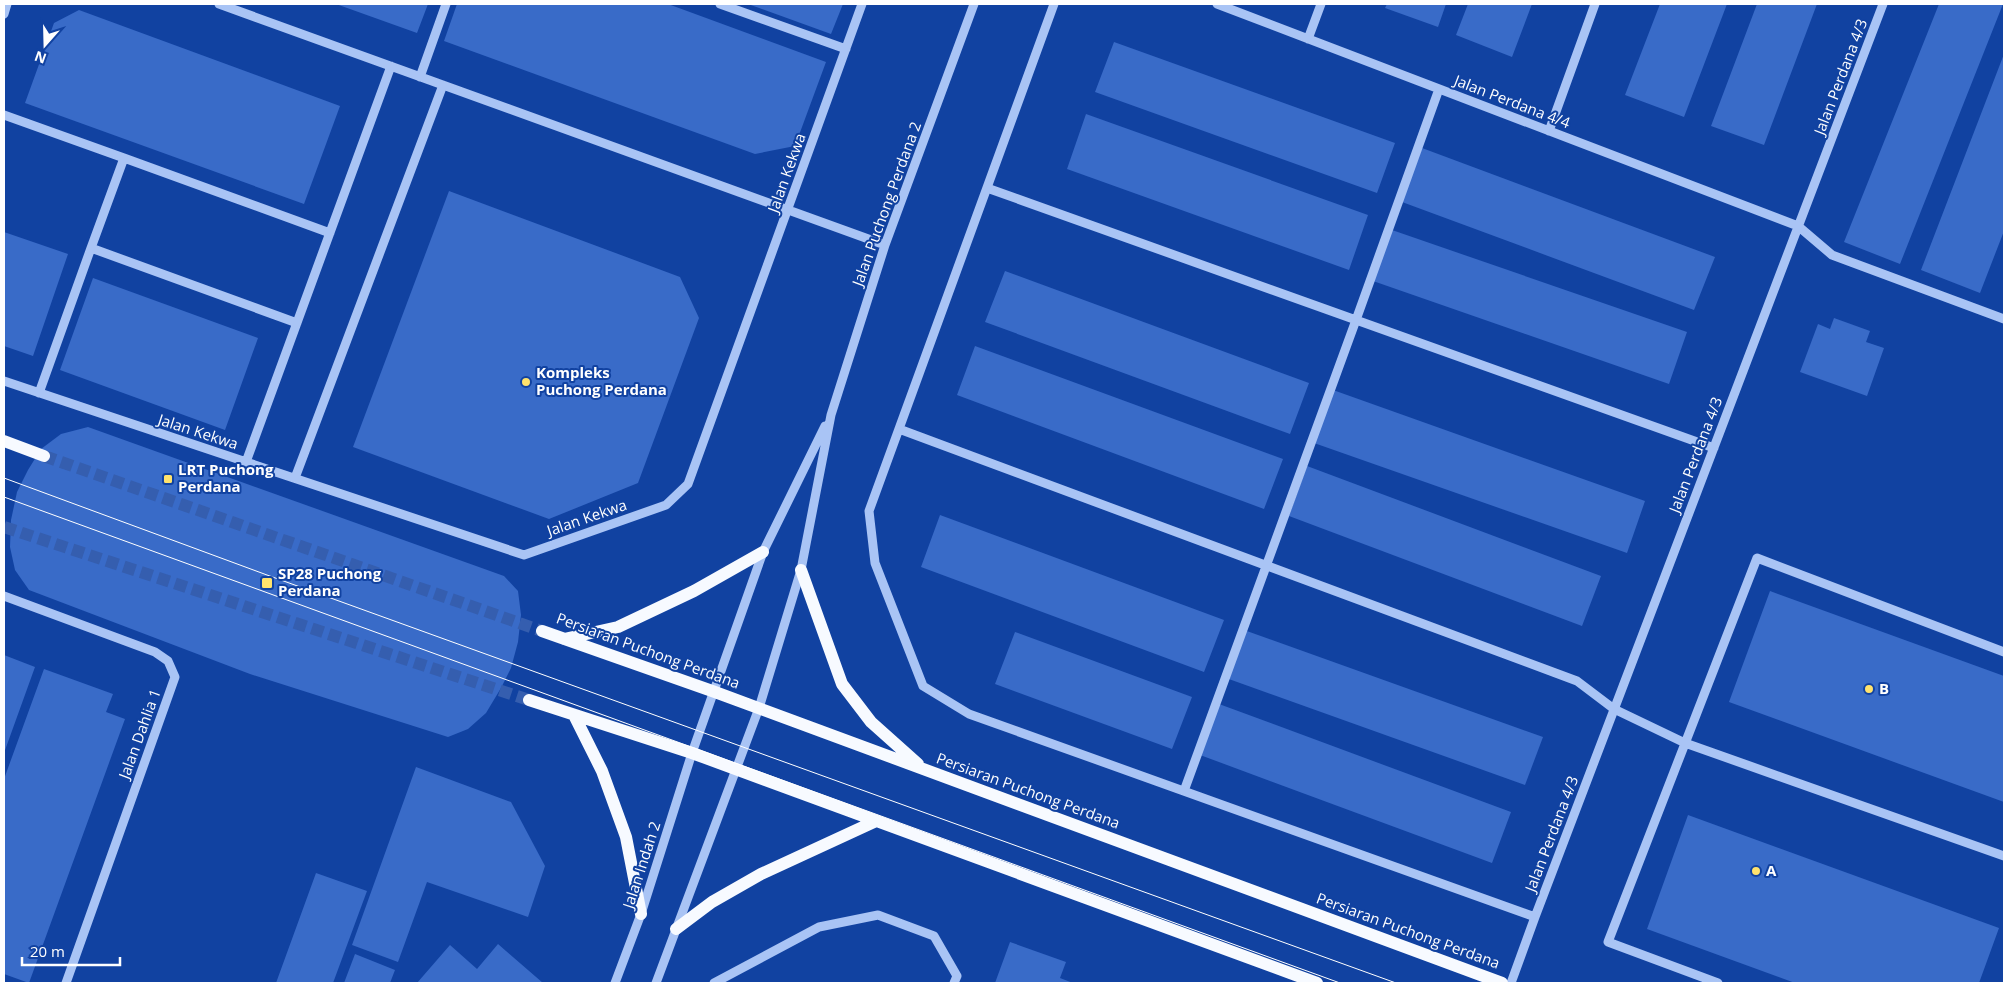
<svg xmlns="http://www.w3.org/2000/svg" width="2008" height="987" viewBox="0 0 2008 987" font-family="'Open Sans',sans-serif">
<rect width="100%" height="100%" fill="#1142a1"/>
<path fill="#396bc8" d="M 336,4 L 428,4 L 417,33 Z
M 457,4 L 668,4 L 826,62 L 795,146 L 755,154 L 444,41 Z
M 748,4 L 843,4 L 831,34 Z
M 1387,4 L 1446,4 L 1438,27 L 1385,8 Z
M 1468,4 L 1532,4 L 1512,57 L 1456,35 Z
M 1660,4 L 1727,4 L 1684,117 L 1625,95 Z
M 1757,4 L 1817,4 L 1764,145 L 1711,126 Z
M 1939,4 L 2003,4 L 1900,264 L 1844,242 Z
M 79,10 L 340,106 L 304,204 L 25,103 L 54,23 Z
M 1114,42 L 1395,143 L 1377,193 L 1095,92 Z
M 2004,54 L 2004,231 L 1980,293 L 1921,270 Z
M 1086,114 L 1368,215 L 1349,270 L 1067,169 Z
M 1422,148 L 1715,257 L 1694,310 L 1402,202 Z
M 449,191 L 680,277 L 699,318 L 638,483 L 549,519 L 353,447 Z
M 1392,230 L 1687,332 L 1669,384 L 1373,281 Z
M 4,232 L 68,254 L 33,356 L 4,346 Z
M 1005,271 L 1309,383 L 1290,434 L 985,322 Z
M 93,278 L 258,338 L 225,430 L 60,370 Z
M 1834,318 L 1870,331 L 1866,342 L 1884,348 L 1867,396 L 1800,372 L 1818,324 L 1830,329 Z
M 975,346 L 1283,459 L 1264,509 L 957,395 Z
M 1333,390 L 1645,501 L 1627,553 L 1314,443 Z
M 88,427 L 504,576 L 518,591 L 521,615 L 518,642 L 511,668 L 501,688 L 486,713 L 468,729 L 448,737 L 250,674 L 29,590 L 15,570 L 10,547 L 11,520 L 17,492 L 28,470 L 41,449 L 61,434 Z
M 1307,466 L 1601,576 L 1582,626 L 1289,516 Z
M 940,515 L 1224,620 L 1204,672 L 921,567 Z
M 1770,591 L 2004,676 L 2004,802 L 1729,702 Z
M 1244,630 L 1543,737 L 1525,785 L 1226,678 Z
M 1015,632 L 1192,697 L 1172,749 L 995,684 Z
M 4,655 L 35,667 L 4,753 Z
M 44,669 L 113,694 L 106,712 L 125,719 L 29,983 L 4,974 L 4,779 Z
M 1219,704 L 1511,812 L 1492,863 L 1200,755 Z
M 416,767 L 511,802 L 545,866 L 528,917 L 427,882 L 398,962 L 352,945 Z
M 1688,815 L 1999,928 L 1979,983 L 1795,983 L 1647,929 Z
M 316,873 L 367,891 L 333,983 L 276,983 Z
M 1010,942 L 1066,962 L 1060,978 L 1073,983 L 995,983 Z
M 498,944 L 543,983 L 417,983 L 450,945 L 477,969 Z
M 355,954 L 395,970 L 390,983 L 344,983 Z"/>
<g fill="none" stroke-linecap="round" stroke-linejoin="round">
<path stroke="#355eaf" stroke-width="12" stroke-dasharray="12 6" stroke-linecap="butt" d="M 44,456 L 542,631
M 4,527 L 529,700"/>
<path stroke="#a9c4f5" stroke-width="9" d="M 219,4 L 885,245
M 720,4 L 846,49
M 1054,4 L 869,511 L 875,563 L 923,686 L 969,714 L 1535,917
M 1217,4 L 1798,226 L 1832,255 L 2004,319
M 4,14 L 7,4
M 1308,39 L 1321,4
M 420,77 L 446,4
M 4,115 L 124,158
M 1549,131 L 1595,4
M 987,188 L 1714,448
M 91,248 L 124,158 L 330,233
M 4,381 L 524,555 L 666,505 L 688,484 L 862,4
M 39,393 L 91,248 L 297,323
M 899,429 L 1577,681 L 1614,709 L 1685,743 L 2004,856
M 246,462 L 391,66
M 295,478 L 443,85
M 4,596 L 155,652 L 168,661 L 175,677 L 66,983
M 1184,791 L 1356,320 L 1439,89
M 615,983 L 641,914 L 692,753 L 763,552 L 825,426
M 656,983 L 759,708 L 801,570 L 831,415 L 885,245 L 974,4
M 714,983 L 819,927 L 878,915 L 934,936 L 957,976 L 954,983
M 1511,983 L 1535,917 L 1883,4
M 1718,983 L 1608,942 L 1757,558 L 2004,652"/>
<path stroke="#f7faff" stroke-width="12" d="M 4,441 L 44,456
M 801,570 L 842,684 L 871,722 L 918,764
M 542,631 L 715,692 L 1502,983
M 564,639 L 618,627 L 694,591 L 763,552
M 529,700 L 692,753 L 1317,983
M 574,715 L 602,771 L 626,837 L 641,914
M 676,929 L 712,902 L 761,874 L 876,821"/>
<path stroke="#fff" stroke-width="1" d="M 4,478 L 267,575 L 1396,983
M 4,497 L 1340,983"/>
</g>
<g fill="#ffe26d" stroke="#1142a1" stroke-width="2">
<circle cx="526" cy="382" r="5"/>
<rect x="163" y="474" width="10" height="10" rx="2.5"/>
<rect x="261" y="577" width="12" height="12" rx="2.5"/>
<circle cx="1869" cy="689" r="5"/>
<circle cx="1756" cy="871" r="5"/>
</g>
<g text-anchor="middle" stroke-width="4" stroke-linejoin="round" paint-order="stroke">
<g font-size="15" fill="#fff" stroke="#1142a1">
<text transform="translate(1841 77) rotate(-69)" y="5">Jalan Perdana 4/3</text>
<text transform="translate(1512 102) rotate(21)" y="5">Jalan Perdana 4/4</text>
<text transform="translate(787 173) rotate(-70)" y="5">Jalan Kekwa</text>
<text transform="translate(887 204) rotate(-70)" y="5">Jalan Puchong Perdana 2</text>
<text transform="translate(198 432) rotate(18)" y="5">Jalan Kekwa</text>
<text transform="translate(1696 455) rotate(-69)" y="5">Jalan Perdana 4/3</text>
<text transform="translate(587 518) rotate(-19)" y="5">Jalan Kekwa</text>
<text transform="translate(648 651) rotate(20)" y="5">Persiaran Puchong Perdana</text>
<text transform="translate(140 734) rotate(-70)" y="5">Jalan Dahlia 1</text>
<text transform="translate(1028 791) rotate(20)" y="5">Persiaran Puchong Perdana</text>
<text transform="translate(1552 834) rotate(-69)" y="5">Jalan Perdana 4/3</text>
<text transform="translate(642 865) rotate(-72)" y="5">Jalan Indah 2</text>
<text transform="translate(1408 931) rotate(20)" y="5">Persiaran Puchong Perdana</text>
</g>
<g font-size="15" font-weight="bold" fill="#fff" stroke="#1142a1" text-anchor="start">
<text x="536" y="378">Kompleks<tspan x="536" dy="17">Puchong Perdana</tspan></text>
<text x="178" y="475">LRT Puchong<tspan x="178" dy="17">Perdana</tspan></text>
<text x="278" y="579">SP28 Puchong<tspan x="278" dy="17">Perdana</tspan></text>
<text x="1879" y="694">B</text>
<text x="1766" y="876">A</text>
</g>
</g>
<rect width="2008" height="987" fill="none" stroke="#ffffff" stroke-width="10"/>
<g transform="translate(45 45) rotate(200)" stroke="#1142a1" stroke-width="4" paint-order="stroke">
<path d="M0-4L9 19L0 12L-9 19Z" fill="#ffffff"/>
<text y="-8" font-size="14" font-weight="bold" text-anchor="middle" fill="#ffffff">N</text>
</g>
<path d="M22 957v8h98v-8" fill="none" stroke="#ffffff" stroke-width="2.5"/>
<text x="30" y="957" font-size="15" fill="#ffffff" stroke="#1142a1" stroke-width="4" paint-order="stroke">20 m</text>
</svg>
